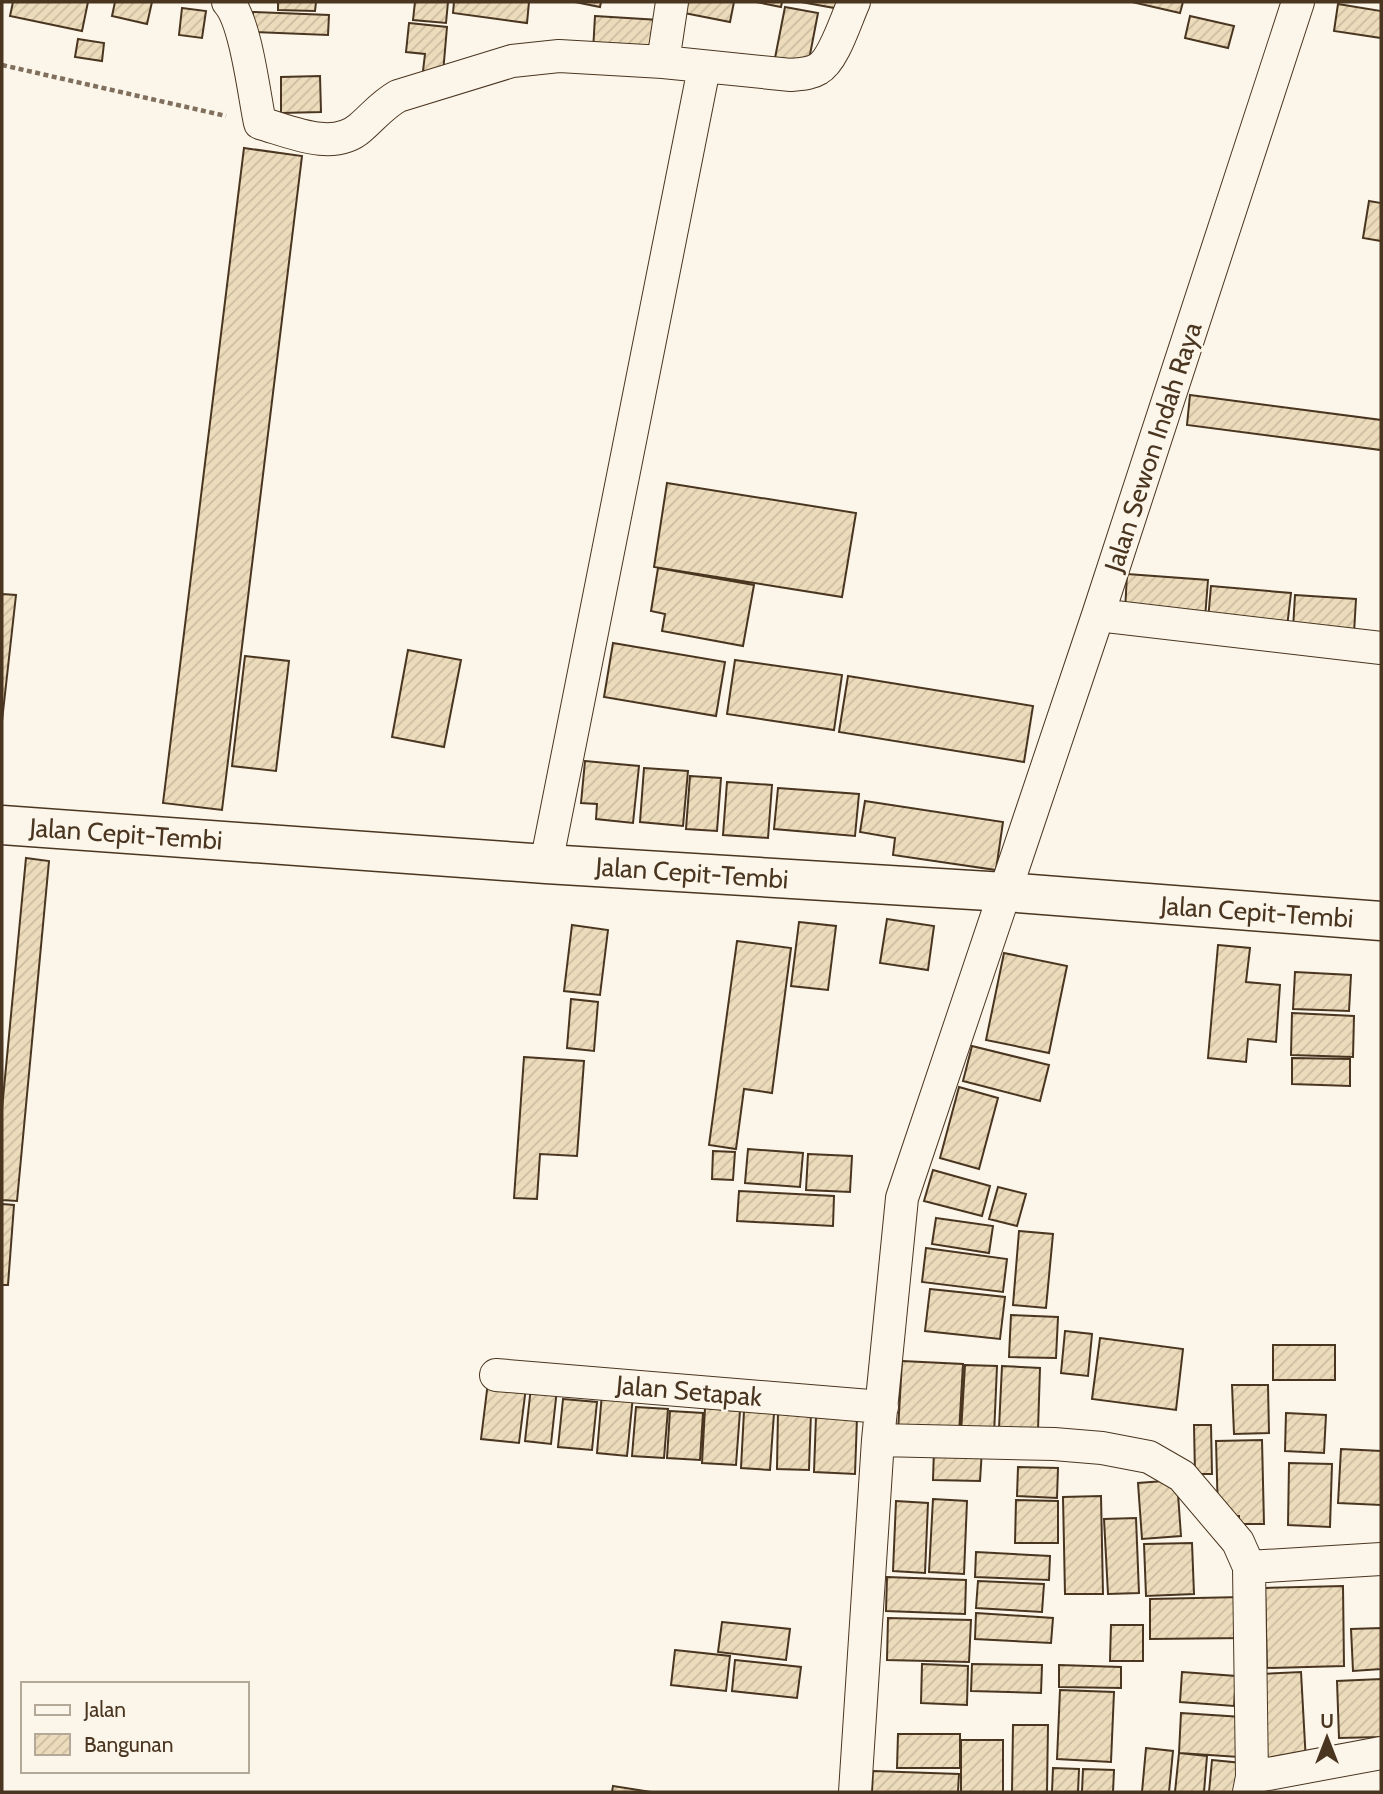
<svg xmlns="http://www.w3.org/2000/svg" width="1383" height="1794" viewBox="0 0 1383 1794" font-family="Cabin,sans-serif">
<defs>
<pattern id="building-hatch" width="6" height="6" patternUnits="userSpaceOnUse" patternTransform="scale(1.75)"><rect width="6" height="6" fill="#ecdcbc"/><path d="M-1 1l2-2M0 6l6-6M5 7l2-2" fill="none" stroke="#ccbda1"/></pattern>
</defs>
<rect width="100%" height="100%" fill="#fbf6e9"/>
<path fill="url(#building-hatch)" stroke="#4a3520" stroke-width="2" d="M 13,2 L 88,2 L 82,31 L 10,16 Z
M 115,2 L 152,2 L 147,24 L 112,16 Z
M 278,2 L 316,2 L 315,11 L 278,10 Z
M 415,2 L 448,2 L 446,23 L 413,20 Z
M 454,2 L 529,2 L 527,23 L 453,13 Z
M 575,2 L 601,2 L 600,7 Z
M 681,2 L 734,2 L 730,22 L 679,12 Z
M 756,2 L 782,2 L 781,7 Z
M 801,2 L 842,2 L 840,9 Z
M 1132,2 L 1183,2 L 1180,13 Z
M 1338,4 L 1381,11 L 1381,38 L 1334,31 Z
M 785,7 L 818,13 L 808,65 L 775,58 Z
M 182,8 L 206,11 L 202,38 L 179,35 Z
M 253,12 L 329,15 L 328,35 L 252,32 Z
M 595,16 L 659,20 L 657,48 L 593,51 Z
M 1190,16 L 1234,26 L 1228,48 L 1185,38 Z
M 409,23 L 447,27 L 443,73 L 423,71 L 425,54 L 406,52 Z
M 78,39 L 104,43 L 102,61 L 75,57 Z
M 320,76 L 321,112 L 281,113 L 281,77 Z
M 244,148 L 302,156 L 222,810 L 163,803 Z
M 1369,201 L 1381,203 L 1381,241 L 1363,238 Z
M 1190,395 L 1381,420 L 1381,450 L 1187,425 Z
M 667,483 L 856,513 L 842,597 L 654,567 Z
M 658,568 L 754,585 L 743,646 L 662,631 L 665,614 L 651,611 Z
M 1127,574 L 1208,580 L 1205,618 L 1125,611 Z
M 1211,586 L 1291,593 L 1287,627 L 1208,620 Z
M 2,594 L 16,595 L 2,721 Z
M 1295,595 L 1356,599 L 1354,633 L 1293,629 Z
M 613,643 L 725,662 L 716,716 L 604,697 Z
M 408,650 L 461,660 L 444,747 L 392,737 Z
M 245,656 L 289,661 L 276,771 L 232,766 Z
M 735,660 L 842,675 L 834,730 L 727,714 Z
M 848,676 L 1033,706 L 1024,762 L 839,732 Z
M 585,761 L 639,766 L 633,823 L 596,819 L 597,804 L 581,803 Z
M 644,768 L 688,771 L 683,826 L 640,822 Z
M 690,776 L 721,778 L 717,831 L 686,829 Z
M 727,782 L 772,785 L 768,838 L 723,835 Z
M 778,788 L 859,794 L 855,836 L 774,829 Z
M 865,801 L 1003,822 L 996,870 L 893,855 L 895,838 L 860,832 Z
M 26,858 L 49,861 L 17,1201 L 2,1200 L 2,1109 Z
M 887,919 L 934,926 L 928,970 L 880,963 Z
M 799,922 L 836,926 L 828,990 L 791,986 Z
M 572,925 L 608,930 L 600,995 L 564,991 Z
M 737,941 L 791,948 L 772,1093 L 744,1089 L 736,1149 L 709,1145 Z
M 1218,945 L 1250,948 L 1246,982 L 1280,985 L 1276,1042 L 1248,1039 L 1246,1062 L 1208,1058 Z
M 1004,953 L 1067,966 L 1049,1053 L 986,1040 Z
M 1295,972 L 1351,975 L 1349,1011 L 1293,1009 Z
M 571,999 L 598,1002 L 594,1051 L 567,1048 Z
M 1292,1013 L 1354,1016 L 1353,1057 L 1291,1055 Z
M 972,1046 L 1049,1065 L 1040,1101 L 963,1081 Z
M 524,1057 L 584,1061 L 577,1156 L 540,1154 L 537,1199 L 514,1198 Z
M 1292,1058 L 1350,1059 L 1350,1086 L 1292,1084 Z
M 959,1087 L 998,1098 L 979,1169 L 940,1158 Z
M 748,1149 L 803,1153 L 800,1187 L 745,1183 Z
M 713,1151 L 735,1152 L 733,1180 L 712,1179 Z
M 808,1154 L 852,1156 L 850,1192 L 806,1190 Z
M 933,1170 L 990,1186 L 982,1216 L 924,1201 Z
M 998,1187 L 1026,1194 L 1017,1226 L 989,1219 Z
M 739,1191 L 834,1196 L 833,1226 L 737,1221 Z
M 2,1204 L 14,1205 L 8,1285 L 2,1285 Z
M 936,1218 L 993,1226 L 989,1253 L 932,1244 Z
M 1019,1231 L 1053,1234 L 1046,1308 L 1013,1305 Z
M 926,1248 L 1007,1259 L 1003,1292 L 922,1282 Z
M 930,1289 L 1005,1297 L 1000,1339 L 925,1331 Z
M 1011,1315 L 1058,1317 L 1056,1358 L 1009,1357 Z
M 1065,1331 L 1092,1334 L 1088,1376 L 1061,1373 Z
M 1100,1338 L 1183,1349 L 1176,1410 L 1092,1399 Z
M 1273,1345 L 1335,1345 L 1335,1380 L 1273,1380 Z
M 902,1361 L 963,1364 L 959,1434 L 898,1431 Z
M 965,1365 L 997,1366 L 994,1435 L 961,1433 Z
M 1002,1366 L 1040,1368 L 1038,1430 L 999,1428 Z
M 488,1382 L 526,1387 L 519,1443 L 481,1439 Z
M 1232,1385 L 1268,1385 L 1269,1433 L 1234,1434 Z
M 531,1387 L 557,1389 L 551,1444 L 525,1441 Z
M 602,1393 L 633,1396 L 627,1456 L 597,1453 Z
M 563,1399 L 597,1402 L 592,1450 L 558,1447 Z
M 636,1407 L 668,1409 L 664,1458 L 632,1456 Z
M 705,1408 L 740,1411 L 736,1465 L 702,1463 Z
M 670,1411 L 703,1413 L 700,1460 L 667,1458 Z
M 744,1411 L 774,1413 L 770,1470 L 741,1468 Z
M 778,1411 L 811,1412 L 809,1470 L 777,1469 Z
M 1286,1413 L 1326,1415 L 1324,1453 L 1285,1451 Z
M 816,1416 L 857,1418 L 855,1474 L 814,1472 Z
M 1194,1425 L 1211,1425 L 1212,1474 L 1195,1474 Z
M 1262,1440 L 1264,1524 L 1239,1524 L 1239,1516 L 1218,1516 L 1216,1441 Z
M 934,1448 L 982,1449 L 980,1481 L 933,1480 Z
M 1341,1449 L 1381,1451 L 1381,1505 L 1338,1503 Z
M 1289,1463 L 1332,1464 L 1330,1527 L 1288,1525 Z
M 1018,1467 L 1058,1468 L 1057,1498 L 1017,1496 Z
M 1177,1480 L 1181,1536 L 1142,1539 L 1138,1483 Z
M 1101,1496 L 1103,1594 L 1065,1594 L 1063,1497 Z
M 933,1499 L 967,1501 L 964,1574 L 929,1572 Z
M 1016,1500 L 1058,1501 L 1058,1543 L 1015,1543 Z
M 896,1501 L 928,1503 L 925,1573 L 893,1571 Z
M 1136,1518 L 1139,1593 L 1108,1594 L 1104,1519 Z
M 1192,1543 L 1194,1594 L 1146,1596 L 1144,1544 Z
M 976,1552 L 1050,1556 L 1049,1580 L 975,1577 Z
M 887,1577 L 966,1580 L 965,1614 L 886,1611 Z
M 978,1581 L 1044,1584 L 1042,1612 L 976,1608 Z
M 1343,1586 L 1344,1666 L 1267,1668 L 1265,1588 Z
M 1242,1597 L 1243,1638 L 1150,1639 L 1150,1599 Z
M 976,1613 L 1053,1618 L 1051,1643 L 975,1639 Z
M 888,1618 L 971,1620 L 969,1662 L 887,1660 Z
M 722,1622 L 790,1629 L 786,1660 L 718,1652 Z
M 1111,1625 L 1143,1625 L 1143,1661 L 1110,1661 Z
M 1381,1628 L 1381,1669 L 1353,1671 L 1351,1629 Z
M 675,1650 L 730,1656 L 726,1691 L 671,1685 Z
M 735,1660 L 801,1667 L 797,1698 L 732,1691 Z
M 922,1664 L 968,1666 L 967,1705 L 921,1703 Z
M 972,1664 L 1042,1665 L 1041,1693 L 971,1691 Z
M 1059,1665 L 1121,1667 L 1121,1688 L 1059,1687 Z
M 1182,1672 L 1236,1676 L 1234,1706 L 1180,1702 Z
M 1301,1672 L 1306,1762 L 1266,1764 L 1261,1674 Z
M 1381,1679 L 1381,1737 L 1339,1738 L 1337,1681 Z
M 1060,1690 L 1114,1692 L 1111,1762 L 1057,1759 Z
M 1181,1713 L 1242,1717 L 1239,1757 L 1179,1753 Z
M 1013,1725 L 1048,1725 L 1047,1792 L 1012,1792 Z
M 898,1734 L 960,1734 L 960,1768 L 897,1768 Z
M 961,1740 L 1003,1740 L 1003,1792 L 961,1792 Z
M 1146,1748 L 1173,1751 L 1169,1792 L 1142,1792 Z
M 1179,1753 L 1207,1756 L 1204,1792 L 1175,1792 Z
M 1212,1760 L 1242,1763 L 1239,1792 L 1209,1792 Z
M 1053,1768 L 1079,1769 L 1078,1792 L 1052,1792 Z
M 1083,1769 L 1114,1770 L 1113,1792 L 1082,1792 Z
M 873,1771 L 959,1774 L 958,1792 L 872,1792 Z
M 613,1786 L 651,1792 L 612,1792 Z"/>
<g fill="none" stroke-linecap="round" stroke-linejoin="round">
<g stroke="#4a3520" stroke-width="34">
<path id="street" d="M 228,2 C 246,22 254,95 260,123 C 289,131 333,152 360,128 C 373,117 382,105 398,96 L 512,61 L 559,56 L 663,62 L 791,75 C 800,74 810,74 818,69 C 834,60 846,19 854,2
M 663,62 L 672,2
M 1098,615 L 1381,648
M 546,864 L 704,68
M 496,1375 L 882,1407
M 878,1440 L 1054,1444 L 1102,1448 L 1149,1457 L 1182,1476 L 1238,1542 L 1249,1567 L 1252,1777 L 1249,1792
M 1249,1567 L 1381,1559
M 1252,1777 L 1381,1753
M 855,1792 L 878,1440 L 902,1198 L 1098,615 L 1298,2"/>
</g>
<g stroke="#4a3520" stroke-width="41">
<path id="secondary" d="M 2,825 L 546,864 L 1005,892 L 1381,921"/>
</g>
<path stroke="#7f6f5c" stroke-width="4.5" stroke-dasharray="5 3.5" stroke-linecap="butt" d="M 2,65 L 226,116"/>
<use href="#street" stroke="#fbf6e9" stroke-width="32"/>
<use href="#secondary" stroke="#fbf6e9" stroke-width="38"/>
</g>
<g text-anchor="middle" stroke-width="5" stroke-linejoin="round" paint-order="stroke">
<g font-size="26" fill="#4a3520" stroke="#fbf6e9">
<text transform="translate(1153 447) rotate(-72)" y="9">Jalan Sewon Indah Raya</text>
<text transform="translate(126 834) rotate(4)" y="9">Jalan Cepit-Tembi</text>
<text transform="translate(692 873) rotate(4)" y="9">Jalan Cepit-Tembi</text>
<text transform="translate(1257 912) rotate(4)" y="9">Jalan Cepit-Tembi</text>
<text transform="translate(689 1391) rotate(5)" y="9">Jalan Setapak</text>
</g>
</g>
<rect width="1383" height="1794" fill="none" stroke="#4a3520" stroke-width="7"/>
<rect x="21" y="1682" width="228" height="91" fill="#fbf6e9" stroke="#b4a999" stroke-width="2"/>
<rect x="35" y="1705" width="35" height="10" fill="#fbf6e9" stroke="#b4a999" stroke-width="2"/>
<text x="84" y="1717" font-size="21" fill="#4a3520">Jalan</text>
<rect x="35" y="1734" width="35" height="21" fill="url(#building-hatch)" stroke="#b4a999" stroke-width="2"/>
<text x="84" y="1752" font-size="21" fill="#4a3520">Bangunan</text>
<g transform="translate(1327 1738)" stroke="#fbf6e9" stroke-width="5" paint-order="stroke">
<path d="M0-5L12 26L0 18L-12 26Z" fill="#4a3520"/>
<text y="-10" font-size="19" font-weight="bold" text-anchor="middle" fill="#4a3520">U</text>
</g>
</svg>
